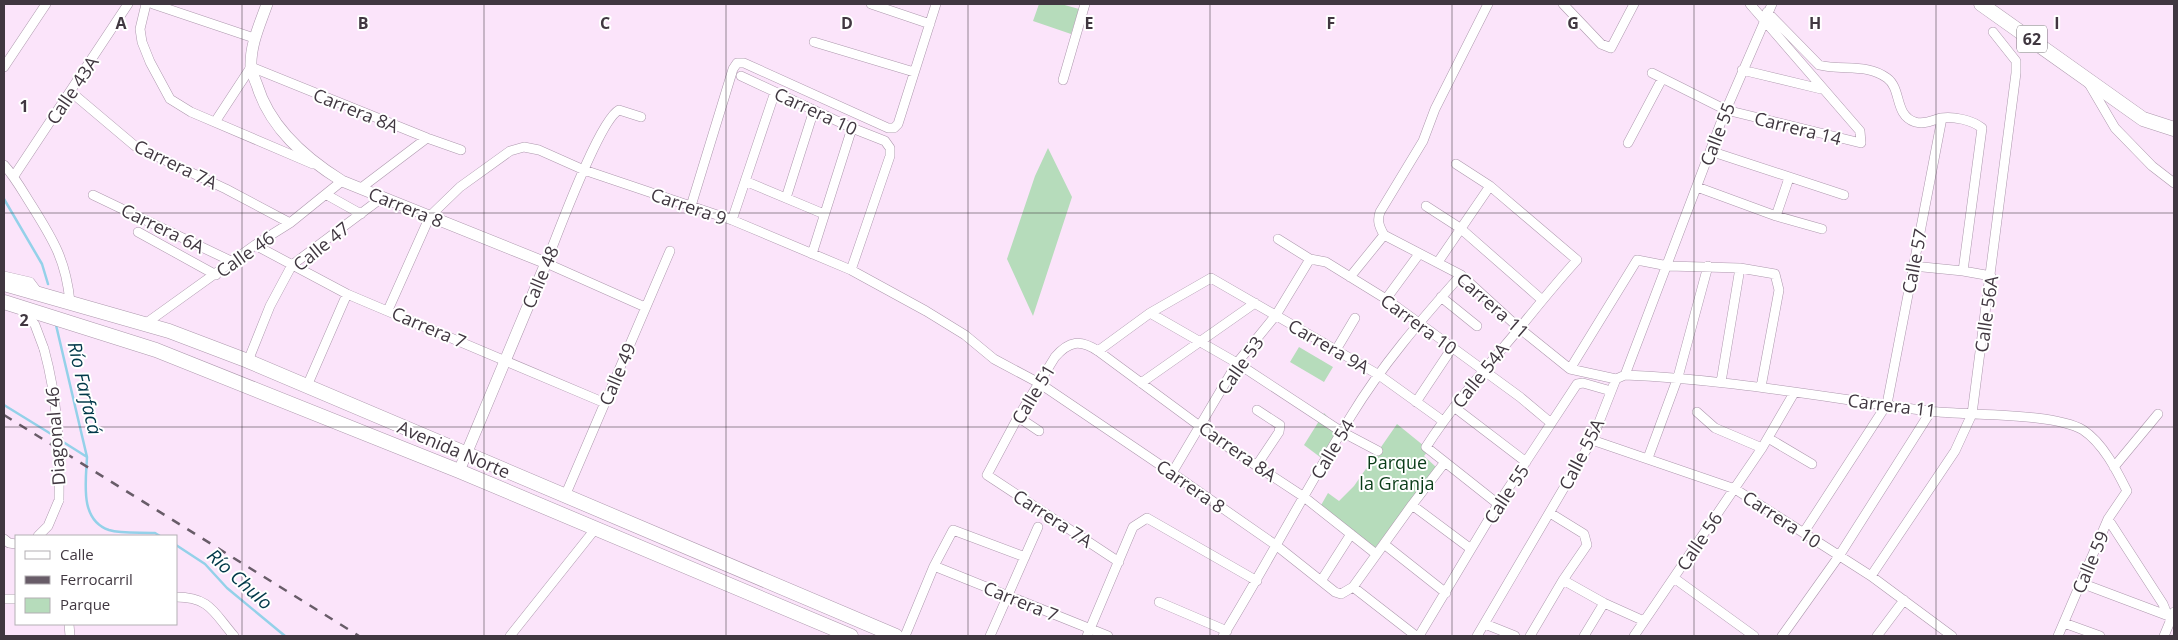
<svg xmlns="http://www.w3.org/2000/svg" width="2178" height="640" font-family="'Open Sans',sans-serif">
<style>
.green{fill:#b6dcbb}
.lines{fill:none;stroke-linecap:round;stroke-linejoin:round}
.stream{stroke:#94d1e9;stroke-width:2.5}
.minor-casing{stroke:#ad98ad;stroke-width:10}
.tertiary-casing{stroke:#ad98ad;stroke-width:12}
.primary-casing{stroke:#ad98ad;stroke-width:15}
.minor{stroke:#fff;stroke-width:9}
.tertiary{stroke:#fff;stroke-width:11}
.primary{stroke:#fff;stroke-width:14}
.rail{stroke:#685c68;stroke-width:2.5;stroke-dasharray:9 9;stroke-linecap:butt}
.minor-bridge-casing{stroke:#ad98ad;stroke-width:10;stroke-linecap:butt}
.minor-bridge{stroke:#fff;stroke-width:9}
.grid{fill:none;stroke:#403740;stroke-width:1;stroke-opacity:0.55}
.labels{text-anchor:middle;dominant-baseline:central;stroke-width:4;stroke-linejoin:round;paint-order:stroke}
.shield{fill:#fff;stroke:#797379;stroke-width:1}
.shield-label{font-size:16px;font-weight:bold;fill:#403740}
.street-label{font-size:18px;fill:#403740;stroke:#fff}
.park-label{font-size:18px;fill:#0a3c18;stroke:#fff}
.water-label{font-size:19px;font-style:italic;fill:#003849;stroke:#fff}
.grid-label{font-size:16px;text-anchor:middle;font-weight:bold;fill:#403740;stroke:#fff;stroke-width:4;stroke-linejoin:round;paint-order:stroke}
</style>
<rect width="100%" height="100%" fill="#fbe4fa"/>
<path class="green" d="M1039 4H1061L1079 9 1071 34 1033 21Z
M1048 148 1072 197 1033 316 1007 259 1035 176Z
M1299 347 1333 367 1324 382 1290 362Z
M1324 413 1342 432 1324 460 1304 445Z
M1397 424 1429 450 1424 456 1436 467 1375 548 1320 507 1328 493 1339 501 1354 486Z"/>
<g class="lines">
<path class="stream" d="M4 199 42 264 48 284
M56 325 87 457
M4 405 56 437
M60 440 87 457C86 481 79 520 109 530 122 534 141 532 155 533L160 536
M176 545 205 564 227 588 285 636"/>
<defs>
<path id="minor" d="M146 4 140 29 142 42 150 62 170 99 191 112 313 164
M153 4 254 38
M871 4 930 24
M1488 4 1435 109 1423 141 1380 212C1377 221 1379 226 1384 235L1461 275 1519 328 1570 369 1616 379
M1563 4 1601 44 1611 48 1634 4
M1767 12 1819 65C1842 71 1867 63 1887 78 1902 89 1894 115 1915 122 1925 125 1932 120 1941 118 1953 116 1972 120 1982 128L1963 271
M814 42 914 72
M4 67 46 4
M1742 70 1821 89
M1652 73 1726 110 1861 143 1860 131 1750 4
M741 76 852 128 885 141 890 148V156L851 270
M1063 80 1085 4
M2088 82 2115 128 2152 166 2174 183
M71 92 135 146 226 189 290 223
M641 117 619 110C599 120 557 236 546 263L645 307
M215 122 251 67 427 138 461 150
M1628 143 1662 79
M1710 151 1844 195
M1456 164 1490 186 1577 260C1556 283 1537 307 1518 330 1486 368 1453 405 1426 447L1498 504
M4 165C15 177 23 192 32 206 54 241 66 261 70 302
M14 176 128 4
M745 181 824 214
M1697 187 1776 216 1822 229
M361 188 427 138
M93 195 233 262
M327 195 361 214
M786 198 814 110
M691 206 733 69 737 63H744L888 128H894L898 124 936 4
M1426 206 1460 228 1541 299
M1776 216 1789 178
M732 220 775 92
M138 232 216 275
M1278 239 1310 259 1326 262 1386 299 1520 397 1551 423
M255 245 347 294 605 403
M812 254 852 128
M1438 262 1490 186
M1913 266 1963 271 1991 276
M4 276 30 282 39 294
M1350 277 1384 235
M1441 297 1477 326
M1386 299 1419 254
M22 308 35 325 44 349
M388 310 430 216 460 187 510 151 524 147 539 150 584 170 732 220 851 270 926 311 965 335 994 359 1039 383 1172 473 1277 546 1335 592 1341 594 1353 587 1412 505 1445 462
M1150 313 1237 363 1342 432 1378 451
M145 324 255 245 290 223 342 181
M1336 350 1355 318
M1098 351 1150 313 1211 278 1379 375 1443 421
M248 361 270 306 292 265 383 197
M1570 369 1637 260 1668 266 1740 268 1775 274 1779 290 1761 387
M1625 375C1727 379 1828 398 1929 411 1967 416 2053 412 2083 430 2103 443 2117 471 2127 491L2108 519 2058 636
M1721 382 1740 268
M1141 383 1255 303
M307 386 347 294
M1416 402 1452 348
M1454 407 1526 462
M1697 412 1715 428 1762 448
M1018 417 1039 431
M1768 438 1812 464
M1592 440 1735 489 1871 576 1952 636
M1648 458 1678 377 1708 266
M1257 465 1279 432 1280 425 1257 410
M2114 467 2158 414
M1172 473 1237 363 1276 315 1310 259
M565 496 670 251
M1412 505 1471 549
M2108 519 2163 604 2167 614
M1804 532 1887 404 1942 118
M38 536 48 526 59 500
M4 539 9 543 16 544
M1384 544 1446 593
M1119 562 987 475 1018 417 1055 357C1069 341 1080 339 1098 351L1228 447 1304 497 1376 554
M934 566 1108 636
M1871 576 1955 451 1972 414 2016 73V61L1993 32
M1674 578 1754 636
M1563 580 1604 603 1644 621
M1321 581 1351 534
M2081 583 2174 618
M1353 587 1416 636
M176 597C210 597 214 613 234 636
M4 599H16
M1159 602 1227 631
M2064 623 2100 636
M69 624 70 636
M1485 624 1515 636
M510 636 596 528
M905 636 934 566 953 530 1025 557
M990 636 1038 527
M1087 636 1133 527 1147 518 1257 581
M1223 636C1267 564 1307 488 1351 416 1382 365 1421 320 1461 275
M1419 636 1498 504 1577 384 1583 383 1611 391
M1477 636 1592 440 1616 379 1625 375 1723 117 1772 4
M1530 636 1563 580 1587 545 1584 534 1550 513
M1584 636 1604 603
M1634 636 1762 448 1794 393
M1782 636 1839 556 1931 411
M1877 636 1904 600
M2164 636 2174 612"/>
<path id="tertiary" d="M267 4C260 24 250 45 251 67 252 73 255 80 257 85 270 128 305 158 342 181L546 263 459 471"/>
<path id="primary" d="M1981 4 2143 119 2174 129
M4 284 169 331 248 361 896 636
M4 302 156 350 459 471 851 636"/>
</defs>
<use href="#minor" class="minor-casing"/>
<use href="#tertiary" class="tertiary-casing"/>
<use href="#primary" class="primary-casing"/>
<use href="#minor" class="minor"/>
<use href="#tertiary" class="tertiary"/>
<use href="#primary" class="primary"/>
<path class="rail" d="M4 415 359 636"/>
<defs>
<path id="minor-bridge" d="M44 349C58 400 60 449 59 500"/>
</defs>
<use href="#minor-bridge" class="minor-bridge-casing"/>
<use href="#minor-bridge" class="minor-bridge"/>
</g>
<path class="grid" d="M242 4V636M484 4V636M726 4V636M968 4V636M1210 4V636M1452 4V636M1694 4V636M1936 4V636M4 213H2174M4 427H2174"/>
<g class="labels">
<rect class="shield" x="2017" y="25.5" width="30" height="27" rx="4"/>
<g class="shield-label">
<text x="2032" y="39">62</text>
</g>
<g class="street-label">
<text transform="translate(72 90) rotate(-56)">Calle 43A</text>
<text transform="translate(356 110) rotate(22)">Carrera 8A</text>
<text transform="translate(816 111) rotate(25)">Carrera 10</text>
<text transform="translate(1798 128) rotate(14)">Carrera 14</text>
<text transform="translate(1717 134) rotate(-69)">Calle 55</text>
<text transform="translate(176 164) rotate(26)">Carrera 7A</text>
<text transform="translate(689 206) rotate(19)">Carrera 9</text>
<text transform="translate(406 207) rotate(22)">Carrera 8</text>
<text transform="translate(163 228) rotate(26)">Carrera 6A</text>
<text transform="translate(321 246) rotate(-39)">Calle 47</text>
<text transform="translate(245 254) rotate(-35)">Calle 46</text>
<text transform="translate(1914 261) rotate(-79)">Calle 57</text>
<text transform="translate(540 277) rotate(-67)">Calle 48</text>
<text transform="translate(1493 305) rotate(41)">Carrera 11</text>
<text transform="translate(1986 314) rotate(-82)">Calle 56A</text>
<text transform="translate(1419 324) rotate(36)">Carrera 10</text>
<text transform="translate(429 327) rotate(23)">Carrera 7</text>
<text transform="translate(1329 346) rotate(30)">Carrera 9A</text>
<text transform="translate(1240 365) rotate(-55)">Calle 53</text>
<text transform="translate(617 374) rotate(-67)">Calle 49</text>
<text transform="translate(1480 375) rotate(-51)">Calle 54A</text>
<text transform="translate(1033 394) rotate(-59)">Calle 51</text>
<text transform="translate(1892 405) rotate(7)">Carrera 11</text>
<text transform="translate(55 436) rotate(-94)">Diagonal 46</text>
<text transform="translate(454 449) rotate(23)">Avenida Norte</text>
<text transform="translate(1332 449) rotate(-59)">Calle 54</text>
<text transform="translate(1238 451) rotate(35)">Carrera 8A</text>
<text transform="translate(1581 454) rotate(-63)">Calle 55A</text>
<text transform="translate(1191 486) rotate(35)">Carrera 8</text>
<text transform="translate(1506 494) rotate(-57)">Calle 55</text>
<text transform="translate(1053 518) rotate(33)">Carrera 7A</text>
<text transform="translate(1782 519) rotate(33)">Carrera 10</text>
<text transform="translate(1699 541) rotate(-56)">Calle 56</text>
<text transform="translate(2090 562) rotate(-67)">Calle 59</text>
<text transform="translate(1021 601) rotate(22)">Carrera 7</text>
</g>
<g class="park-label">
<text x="1397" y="462">Parque<tspan x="1397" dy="21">la Granja</tspan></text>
</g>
<g class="water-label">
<text transform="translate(85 388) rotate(77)">Río Farfacá</text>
<text transform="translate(240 579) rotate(42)">Río Chulo</text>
</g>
</g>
<g class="grid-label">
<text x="121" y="29">A</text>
<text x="363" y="29">B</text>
<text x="605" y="29">C</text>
<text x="847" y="29">D</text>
<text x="1089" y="29">E</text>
<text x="1331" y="29">F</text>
<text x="1573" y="29">G</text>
<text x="1815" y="29">H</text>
<text x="2057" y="29">I</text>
<text x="24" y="112">1</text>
<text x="24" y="326">2</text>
</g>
<rect width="2178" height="640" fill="none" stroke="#403740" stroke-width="10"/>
<rect x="15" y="535" width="162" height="90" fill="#ffffff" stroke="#b3afb3"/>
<rect x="25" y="551" width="25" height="8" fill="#ffffff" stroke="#b3afb3"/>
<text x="60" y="560" font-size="15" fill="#403740">Calle</text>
<rect x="25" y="576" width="25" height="8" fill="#685c68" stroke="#b3afb3"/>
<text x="60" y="585" font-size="15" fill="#403740">Ferrocarril</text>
<rect x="25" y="598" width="25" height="15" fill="#b6dcbb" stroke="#b3afb3"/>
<text x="60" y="610" font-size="15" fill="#403740">Parque</text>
</svg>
